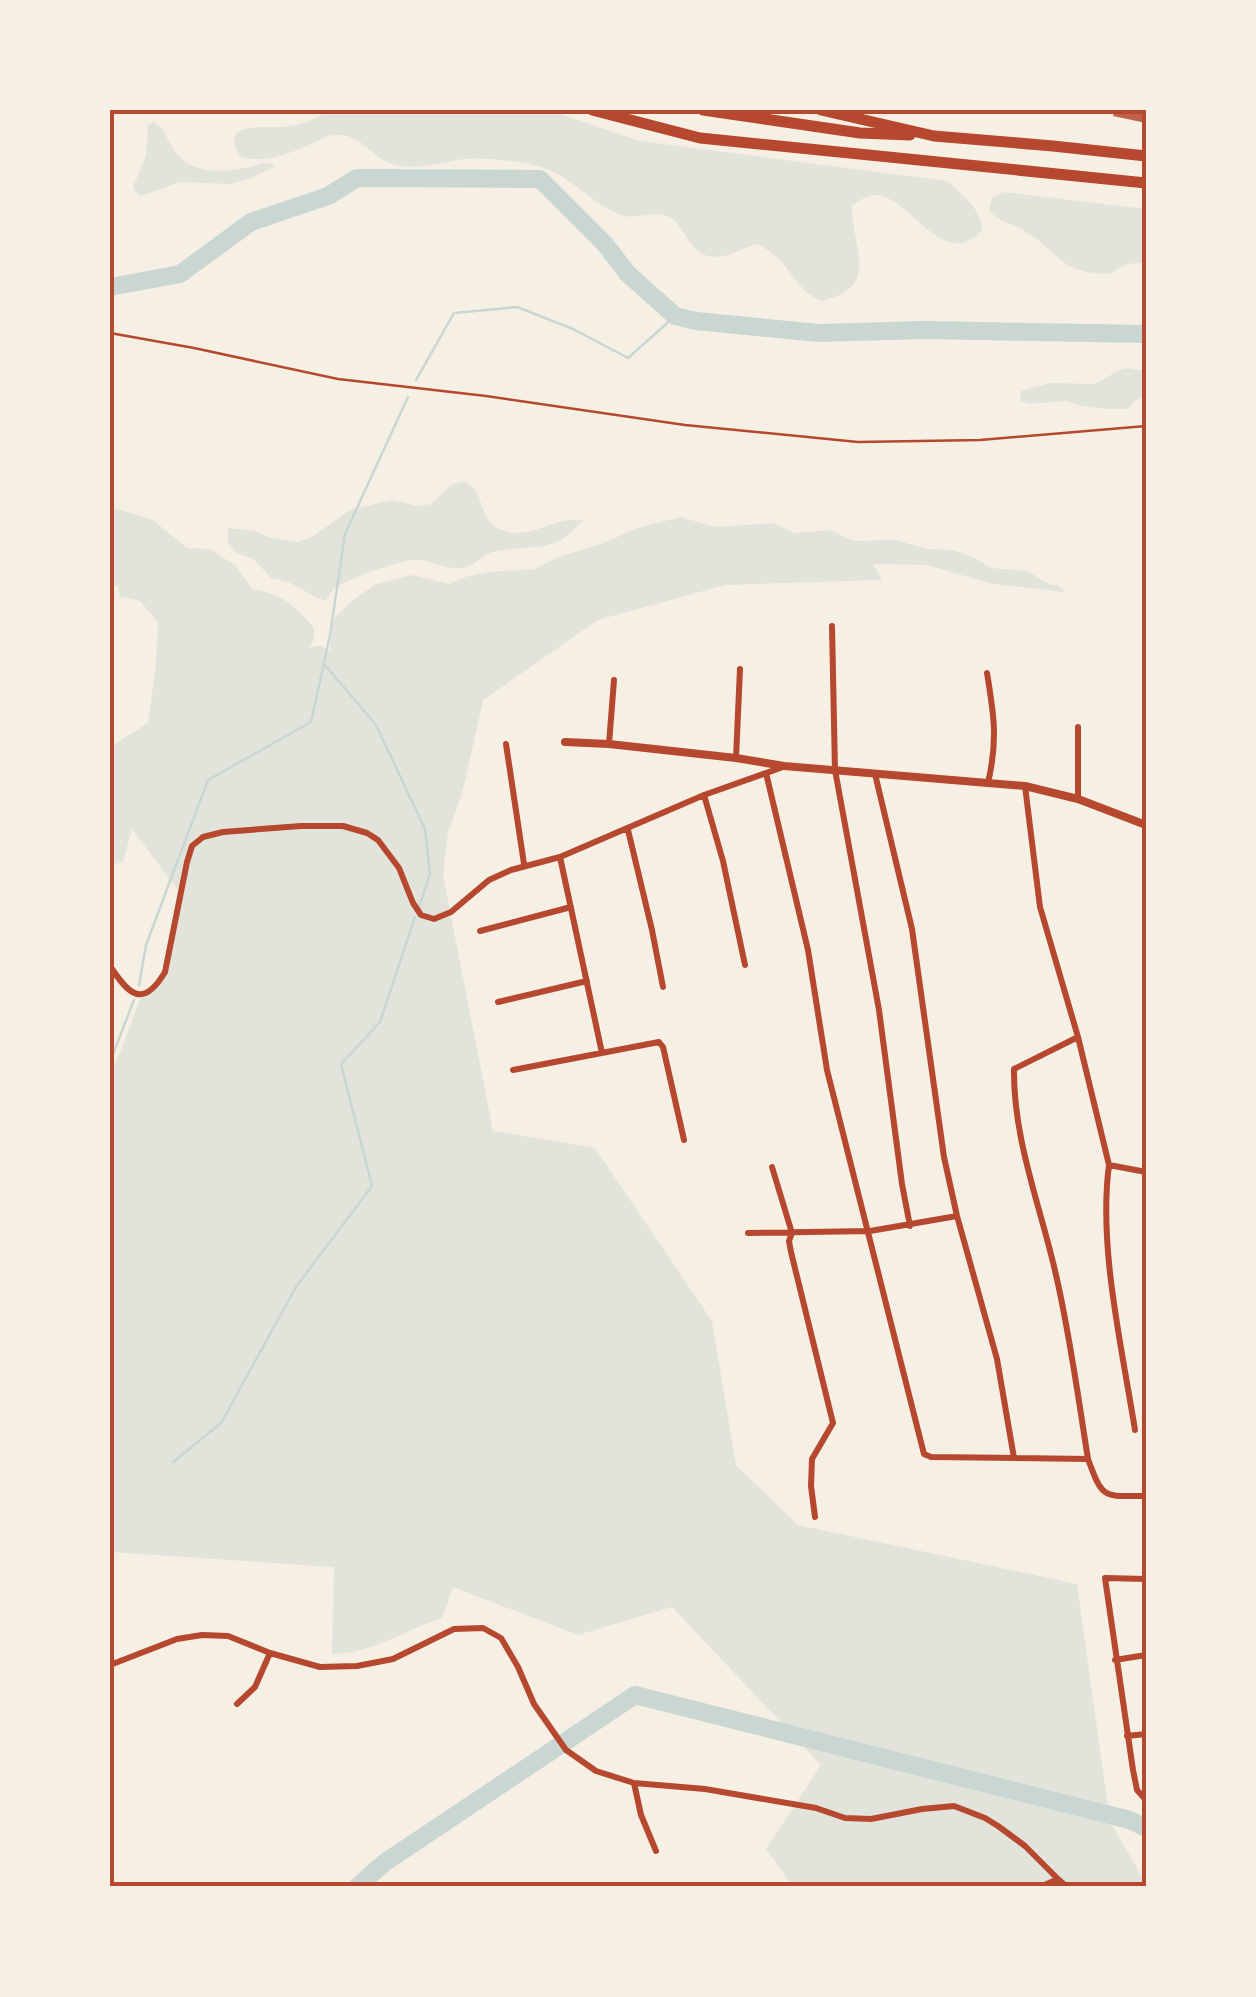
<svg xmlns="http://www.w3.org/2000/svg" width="1256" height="1997" font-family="'Libre Baskerville',serif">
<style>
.green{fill:#e2e4dc}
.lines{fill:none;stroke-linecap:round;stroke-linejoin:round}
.stream{stroke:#c9d6d2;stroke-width:2.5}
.river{stroke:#c9d6d2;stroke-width:18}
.building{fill:#bf614a}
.service{stroke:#b5482f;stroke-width:2.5}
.minor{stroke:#b5482f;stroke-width:6}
.tertiary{stroke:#b5482f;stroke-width:8}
.motorway{stroke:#b5482f;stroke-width:11}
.neatline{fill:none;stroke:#b5482f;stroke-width:4}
</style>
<rect width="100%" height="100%" fill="#f6efe4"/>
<path class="green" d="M329 110H549L640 141 947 181C963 195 979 207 983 229 944 276 909 193 874 195 866 196 859 201 852 205 852 250 882 287 821 301 803 293 797 281 785 266 778 257 768 250 759 244 746 246 735 254 723 256 686 263 688 221 664 215 649 211 634 221 618 214 590 202 571 176 541 167 521 161 484 157 464 159 442 162 419 170 396 165 373 160 362 133 336 135 328 135 322 139 315 142 292 153 266 164 241 157 215 117 274 130 291 126 306 124 316 118 329 110Z
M154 122C164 128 166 137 173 148 192 179 233 172 263 163H269L275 166 251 178 230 184 180 182 141 196 136 193 133 187 146 156 148 124Z
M1003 192 1146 209V263C1131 262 1121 265 1110 274 1056 273 1062 253 1023 230 1010 222 999 223 989 210L992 198Z
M1129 368 1146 371V395L1134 401 1128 409H1108L1077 405 1067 401 1029 404 1020 401 1021 391 1050 383 1092 384 1101 381 1119 370Z
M466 481C470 485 474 488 477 493 483 505 484 521 497 528 532 544 551 514 584 521 576 526 569 536 561 540 541 551 515 546 493 552 483 554 476 564 467 567 452 572 435 562 421 560 405 558 346 579 334 589 331 592 328 598 325 601 304 594 297 581 272 579L252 558 238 554 228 544V528L255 531 268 537 297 542 312 537 350 510 392 500 418 506 431 504 452 484Z
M110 509H118L153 520 187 548 210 549 236 566 253 590C281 592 297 608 314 628V640L309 647 321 646 330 651V635L335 617 353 600 376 584 412 575 449 584 465 577 488 572 535 569 558 557 601 544 640 527 681 517 715 527 774 523 794 533 831 530 853 541 895 540 927 549 953 550 975 558 991 568 1027 571 1049 584 1057 585 1065 592 993 584 926 565 873 564 882 580 725 585 598 620 483 700 462 794 448 832 443 875 493 1131 595 1148 712 1321 736 1465 798 1525 1077 1584 1110 1822 1146 1883V1887H793L766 1849 821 1765 672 1607 578 1635 453 1587 442 1618C404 1630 372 1654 332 1654L334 1567 110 1552V1065L116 1063 142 994 155 987 164 972 180 893 132 829 123 862 110 865V747L148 723 156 663 158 622 140 601 120 597 118 586 110 585Z"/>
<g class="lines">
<path class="stream" d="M416 380 454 313 517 307 573 329 628 358 675 316
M325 665 376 725 425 829 430 874 419 907
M139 985 146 945 208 780 311 722 330 635 345 534 408 397
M110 1062 134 1000
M173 1462 221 1423 296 1287 372 1186 341 1064 380 1022 415 917"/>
<path class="river" d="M110 287 180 274 251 222 328 196 357 178 540 179 605 244 627 273 675 316 696 321 819 333 924 330 1146 334
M357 1887 384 1863 635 1695 1130 1820 1146 1828"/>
</g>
<path class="building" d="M1115 110H1146V123L1113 116Z"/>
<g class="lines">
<path class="service" d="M110 333 194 348 338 379 486 396 685 425 858 442 980 440 1146 426"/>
<path class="minor" d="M832 626 835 770 879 1010 902 1184 910 1226
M987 673C994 715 998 740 988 783
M506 744 524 864
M609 744 614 680
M736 758 740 669
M766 773 808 950 827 1070 924 1454 931 1457 1088 1459C1103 1500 1103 1496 1146 1496
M875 774 912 929 944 1157 957 1216 997 1359 1014 1458
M1025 786 1040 907 1078 1037 1109 1165 1146 1172
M704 795 723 861 745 965
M1078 799V727
M628 830 652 930 663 987
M560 857 602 1053
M480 931 571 907
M110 966C129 995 143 1009 165 972L187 862 192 846 203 837 223 832 301 826H343L367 833 378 840 399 868 413 903 421 915 434 919 451 912 489 880 511 870 560 857 704 795 783 767
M498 1002 587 981
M1078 1037 1014 1069C1013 1139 1041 1208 1056 1275 1070 1335 1078 1397 1088 1459
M513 1070 659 1042 663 1047 684 1140
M1109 1165C1098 1246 1122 1348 1135 1430
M772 1167 792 1233 789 1241 791 1252 833 1423 812 1459 811 1486 815 1517
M748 1233 870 1231 957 1216
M1146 1579 1105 1578 1133 1770 1137 1790 1146 1800
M1115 1660 1146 1655
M110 1665 177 1639 202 1635 228 1636 270 1653 320 1667 357 1666 393 1659 454 1629 483 1628 501 1638 518 1667 534 1704 566 1750 596 1771 634 1783 705 1789 816 1808 845 1818 871 1819 922 1809 954 1806 985 1818 998 1826 1025 1846 1058 1879
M237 1704 255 1687 270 1653
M1127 1736 1146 1734
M634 1783 641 1815 656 1851
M1040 1887 1058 1879 1067 1887"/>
<path class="tertiary" d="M565 742 609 744 736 758 784 766 1025 786 1078 799 1146 825"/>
<path class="motorway" d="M592 110 700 138 1146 183
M703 110 860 133 910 135
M821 110 934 136 1053 146 1146 156"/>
</g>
<rect width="1256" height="1997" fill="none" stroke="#f6efe4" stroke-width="225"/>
<rect x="112" y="112" width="1032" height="1772" class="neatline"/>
</svg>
